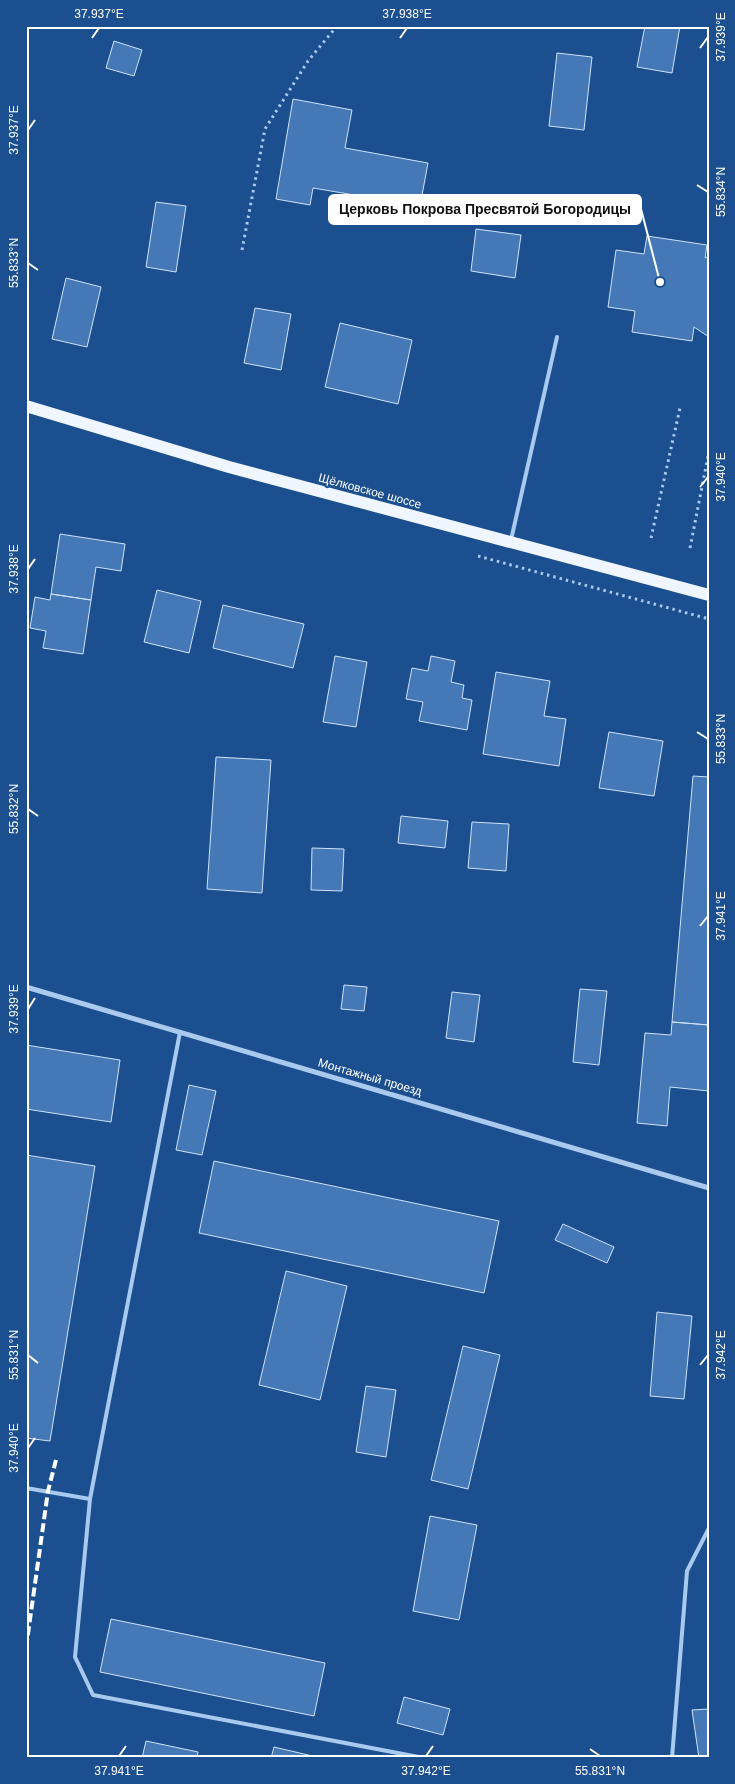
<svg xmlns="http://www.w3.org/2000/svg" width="735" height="1784" font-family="Helvetica,sans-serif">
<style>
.building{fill:#4478b7;stroke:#cfe3fa}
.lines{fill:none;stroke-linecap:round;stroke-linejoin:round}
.path{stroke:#a9c9ee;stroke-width:3;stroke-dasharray:2.5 4;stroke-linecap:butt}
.service{stroke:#a9c9ee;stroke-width:4}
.minor{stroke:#a9c9ee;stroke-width:5}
.primary{stroke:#f0f6ff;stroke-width:12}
.rail{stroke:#fff;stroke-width:4;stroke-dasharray:9 4;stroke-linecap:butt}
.ticks{fill:none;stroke:#fff;stroke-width:2}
.labels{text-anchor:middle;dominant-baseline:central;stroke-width:4;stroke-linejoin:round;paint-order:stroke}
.street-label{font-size:12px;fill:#fff;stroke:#1b4f8f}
.leader{fill:none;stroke:#fff;stroke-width:2}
.callout-dot{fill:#fff;stroke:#1b4f8f;stroke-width:2}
.callout{fill:#fff;stroke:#fff;stroke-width:2}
.callout-label{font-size:14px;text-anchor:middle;font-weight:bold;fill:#111}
.neatline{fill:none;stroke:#fff;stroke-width:2}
.ticks-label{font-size:12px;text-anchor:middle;fill:#fff}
</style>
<rect width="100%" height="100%" fill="#1b4f8f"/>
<path class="building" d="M645 26H680L672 73 637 67Z
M114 41 142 50 134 76 106 68Z
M557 53 592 57 584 130 549 126Z
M293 99 352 110 345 148 428 163 420 206 313 188 310 205 276 199Z
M156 202 186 206 176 272 146 267Z
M476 229 521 235 515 278 471 271Z
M647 236 707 245 705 258 709 256V337L694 327 692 341 632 332 635 311 608 307 616 250 644 254Z
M66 278 101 287 87 347 52 339Z
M255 308 291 314 281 370 244 363Z
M340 323 412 340 398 404 325 387Z
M60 534 125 544 121 571 96 567 91 600 51 594Z
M157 590 201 601 189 653 144 642Z
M51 594 91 600 83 654 43 648 46 631 30 628 35 597 50 600Z
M223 605 304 624 293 668 213 648Z
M335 656 367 662 356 727 323 722Z
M431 656 455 661 451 682 464 685 462 698 472 700 467 730 419 721 423 702 406 699 412 668 428 671Z
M496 672 550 681 544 716 566 719 559 766 483 754Z
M609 732 663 741 654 796 599 788Z
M216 757 271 760 262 893 207 889Z
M693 776 709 777V1025L672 1022Z
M401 816 448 821 445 848 398 843Z
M472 822 509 824 506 871 468 868Z
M312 848 344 849 342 891 311 890Z
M344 985 367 987 364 1011 341 1009Z
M580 989 607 991 599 1065 573 1062Z
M452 992 480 995 474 1042 446 1038Z
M672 1022 709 1025V1091L670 1087 667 1126 637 1123 645 1033 671 1035Z
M26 1045 120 1060 111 1122 26 1109Z
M189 1085 216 1091 202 1155 176 1150Z
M26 1155 95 1166 50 1441 26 1438Z
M214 1161 499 1221 484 1293 199 1233Z
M563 1224 614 1247 607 1263 555 1240Z
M286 1271 347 1286 320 1400 259 1385Z
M657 1312 692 1316 684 1399 650 1396Z
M463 1346 500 1355 468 1489 431 1480Z
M366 1386 396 1390 386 1457 356 1452Z
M430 1516 477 1525 459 1620 413 1611Z
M111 1619 325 1663 314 1716 100 1672Z
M404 1697 450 1709 443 1735 397 1723Z
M709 1709V1758H699L692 1710Z
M146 1741 198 1752 197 1758H142Z
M274 1747 321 1758H271Z"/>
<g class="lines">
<path class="path" d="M242 250 265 129 308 61 337 26
M651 538 680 408
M690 548 709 451
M478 556 709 619"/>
<path class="service" d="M511 540 557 337
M180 1032 90 1499 75 1657 93 1695 424 1758
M26 1488 90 1499
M672 1758 687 1571 709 1528"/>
<path class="minor" d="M26 987 709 1188"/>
<path class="primary" d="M26 406 229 467 709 595"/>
<path class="rail" d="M26 1648 48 1491 56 1460"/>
</g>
<path class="ticks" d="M92 38 99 28M400 38 407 28M700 48 708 37M28 130 35 120M697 185 708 192M28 263 38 270M700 487 708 477M28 569 35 559M697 732 708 739M28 809 38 816M700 926 708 916M28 1009 35 998M28 1355 38 1363M700 1365 708 1355M28 1448 35 1438M590 1749 600 1756M119 1756 126 1746M426 1756 433 1746"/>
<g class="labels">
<g class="street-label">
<text transform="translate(370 491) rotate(15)">Щёлковское шоссе</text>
<text transform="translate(370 1077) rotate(16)">Монтажный проезд</text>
</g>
</g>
<path class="leader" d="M660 282L641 209"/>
<circle class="callout-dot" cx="660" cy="282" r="5"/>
<rect class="callout" x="329" y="195" width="312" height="29" rx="5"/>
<g class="callout-label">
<text x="485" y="214">Церковь Покрова Пресвятой Богородицы</text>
</g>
<rect width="735" height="1784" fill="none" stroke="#1b4f8f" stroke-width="55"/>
<rect x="28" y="28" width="680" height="1728" class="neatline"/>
<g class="ticks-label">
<text x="99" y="18">37.937°E</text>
<text x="407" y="18">37.938°E</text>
<text transform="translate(721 37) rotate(-90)" y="4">37.939°E</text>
<text transform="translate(14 130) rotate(-90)" y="4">37.937°E</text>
<text transform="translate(721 192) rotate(-90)" y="4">55.834°N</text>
<text transform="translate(14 263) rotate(-90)" y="4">55.833°N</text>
<text transform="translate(721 477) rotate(-90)" y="4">37.940°E</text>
<text transform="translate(14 569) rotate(-90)" y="4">37.938°E</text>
<text transform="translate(721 739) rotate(-90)" y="4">55.833°N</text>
<text transform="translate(14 809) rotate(-90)" y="4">55.832°N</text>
<text transform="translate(721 916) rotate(-90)" y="4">37.941°E</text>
<text transform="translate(14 1009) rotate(-90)" y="4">37.939°E</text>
<text transform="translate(721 1355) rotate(-90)" y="4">37.942°E</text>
<text transform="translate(14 1355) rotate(-90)" y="4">55.831°N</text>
<text transform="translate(14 1448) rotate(-90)" y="4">37.940°E</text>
<text x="119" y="1775">37.941°E</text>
<text x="426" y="1775">37.942°E</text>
<text x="600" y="1775">55.831°N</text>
</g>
</svg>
